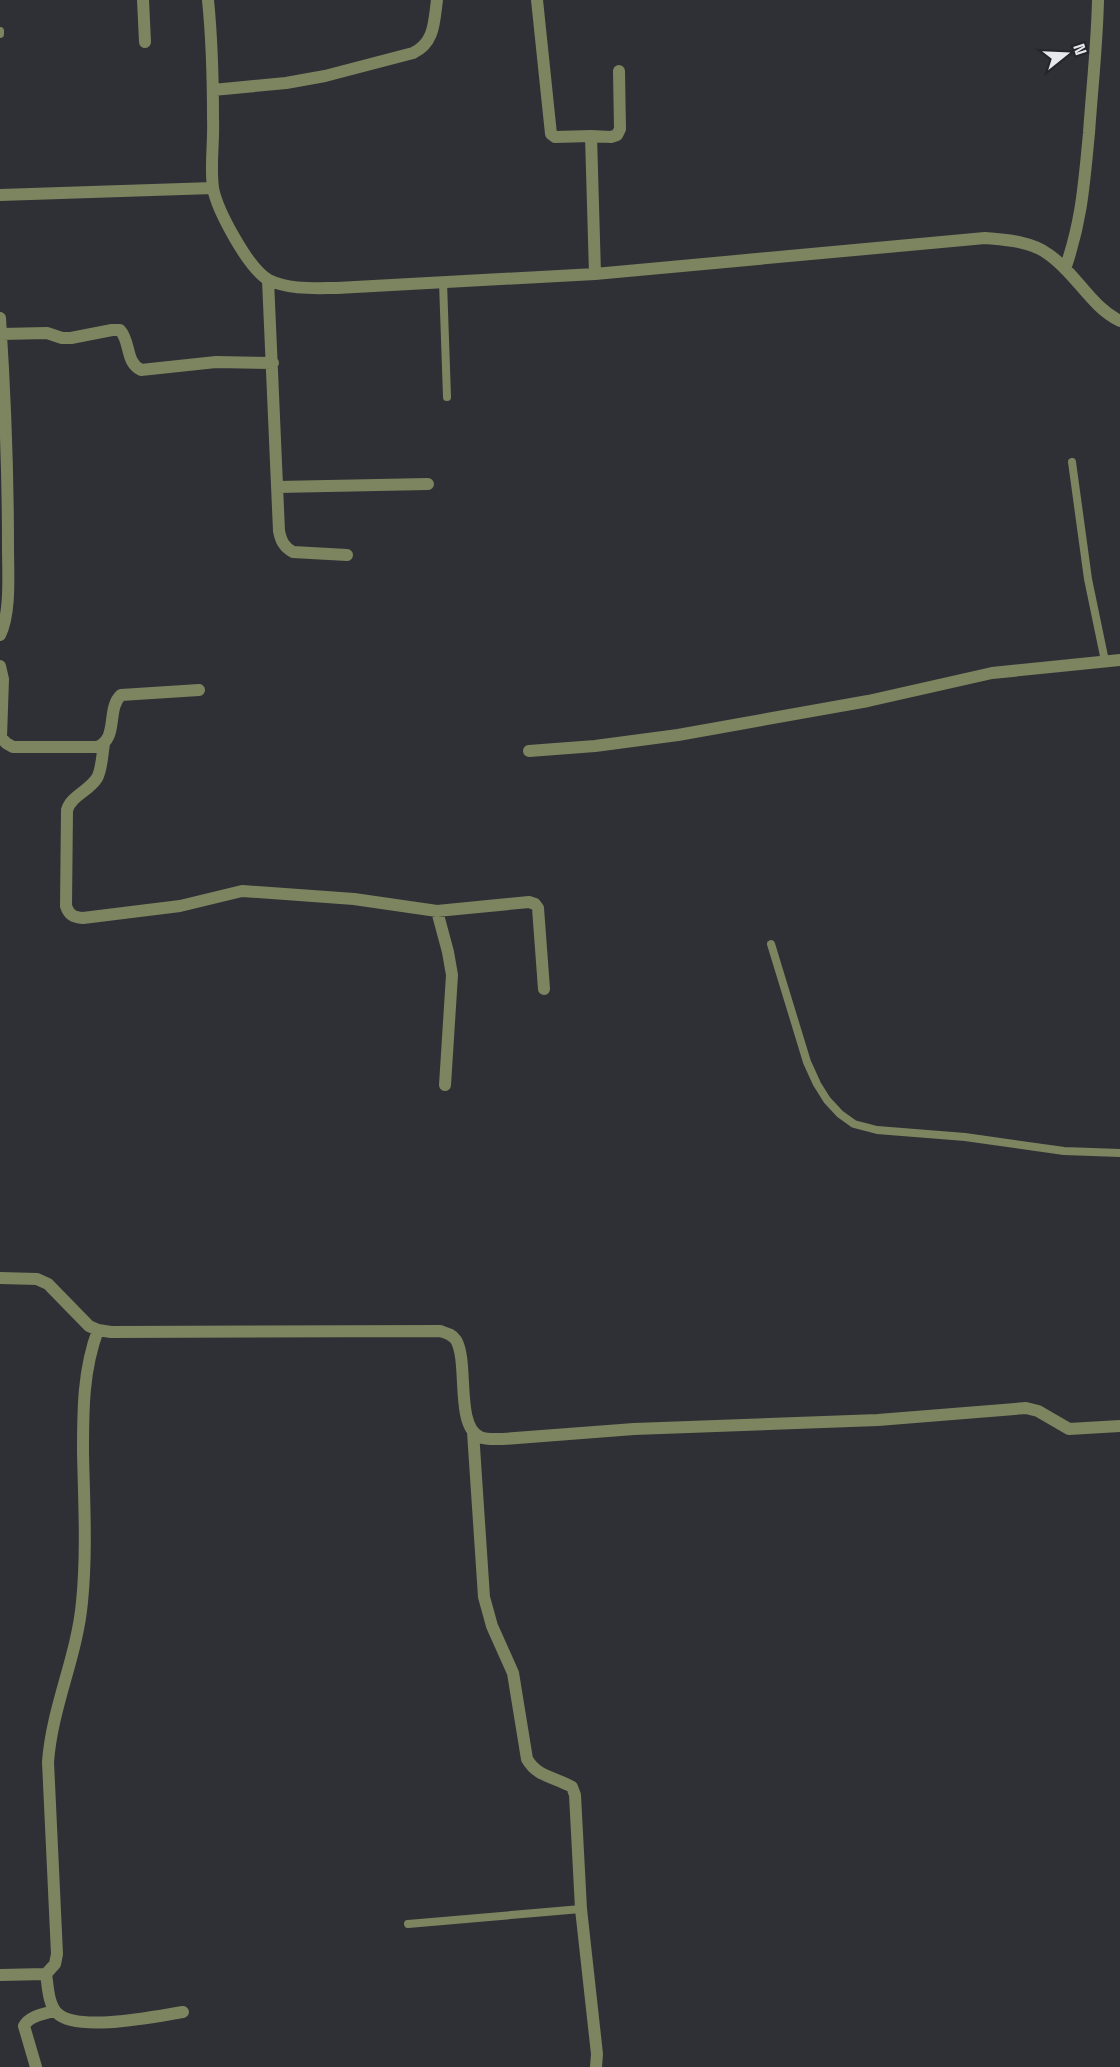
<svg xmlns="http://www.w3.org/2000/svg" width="1120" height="2067" font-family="'Space Grotesk',sans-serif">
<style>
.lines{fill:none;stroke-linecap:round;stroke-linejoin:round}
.lane{stroke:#7c855f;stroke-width:8}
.street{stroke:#7c855f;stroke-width:12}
</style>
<rect width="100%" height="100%" fill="#2e3036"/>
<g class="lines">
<path class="lane" d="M0 34V31
M443 282 447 397
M1072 462 1088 579 1105 661
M771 944 807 1062 817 1084 827 1100 840 1114 854 1124 877 1130 965 1137 1064 1151 1120 1153
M408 1924 581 1909"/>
<path class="street" d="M143 0 145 42
M208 0C212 40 213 79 213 119 214 142 210 165 213 188 217 210 249 270 269 280 289 290 315 288 337 288L595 274 985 238C1006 240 1031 241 1048 254 1076 273 1090 306 1120 321
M537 0 551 134 555 137 591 136 595 274
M213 90 286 83 325 76 413 53C435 43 434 21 437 0
M591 136 611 137 617 135 620 129 619 71
M0 195 213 188
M1065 269C1082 220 1084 184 1089 133 1092 89 1097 45 1098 0
M268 280 279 531C281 541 284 547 293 552L347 555
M0 318C5 395 8 472 8 548 8 573 11 613 0 635
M1 334 47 333 62 338H71L112 330H120C131 342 125 362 141 370L216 362 273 363
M277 487 428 484
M0 666 3 679 1 737 6 743 13 747H97C119 739 106 709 121 695L199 690
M104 744C102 755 102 769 97 778 89 791 71 796 67 810L66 906C69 915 73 917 83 918L180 906 242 891 354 899 437 911 529 902 535 904 538 908 544 989
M529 751 595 746 678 735 868 701 992 673 1120 660
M437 911 448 952 452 975 445 1085
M0 1278 37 1279 48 1284 89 1326 98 1330 111 1332 440 1331C446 1333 452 1334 456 1340 469 1362 455 1426 480 1437 487 1440 496 1439 503 1439L634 1429 878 1420 1026 1408 1038 1411 1069 1429 1120 1426
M473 1432 484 1597 492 1626 513 1673 527 1759C537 1777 555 1777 572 1787L575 1795 581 1909 597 2054 596 2067
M46 1974C48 1986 48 2004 57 2013 77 2033 157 2016 183 2012
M0 1975 46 1974 55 1964 57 1954 48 1762C52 1707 77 1657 82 1602 87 1552 84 1501 83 1452 83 1410 83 1370 98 1330
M36 2067 24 2026C29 2016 44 2014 54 2011"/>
</g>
<g transform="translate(1066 54) rotate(72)" stroke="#24262c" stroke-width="4.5" paint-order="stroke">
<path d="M0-4.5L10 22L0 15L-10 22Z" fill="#e7e8ec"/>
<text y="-9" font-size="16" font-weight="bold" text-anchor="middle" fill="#e7e8ec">N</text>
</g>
</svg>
